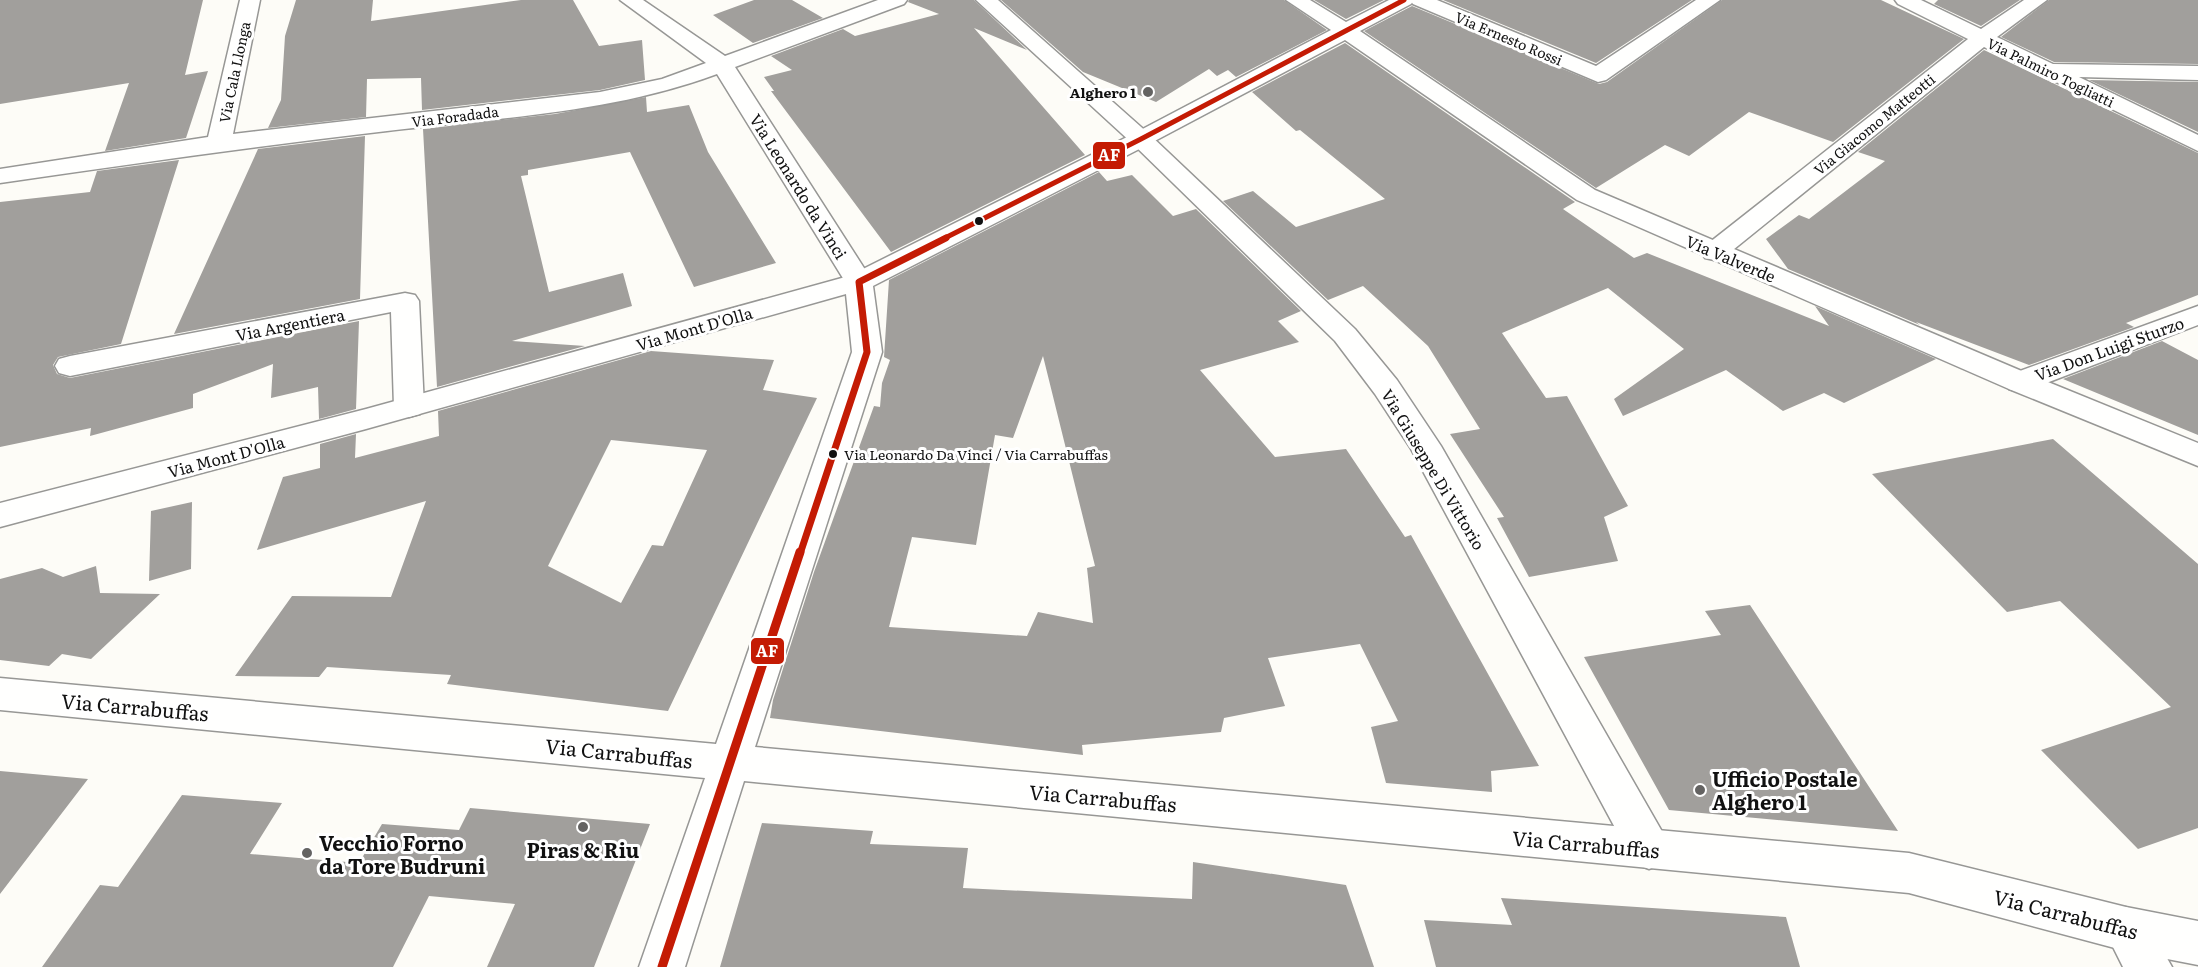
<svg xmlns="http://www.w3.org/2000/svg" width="2198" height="967" font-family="Literata,serif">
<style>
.building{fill:#a19f9c;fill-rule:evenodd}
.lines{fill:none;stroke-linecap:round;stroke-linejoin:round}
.minor-casing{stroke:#979795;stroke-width:3}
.tertiary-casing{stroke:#979795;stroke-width:3}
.minor{fill:#fffffe;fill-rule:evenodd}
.tertiary{fill:#fffffe;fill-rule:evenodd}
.bus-1-far2-casing{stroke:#fff;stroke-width:8}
.bus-1-far1-casing{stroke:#fff;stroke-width:11}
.bus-1-casing{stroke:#fff;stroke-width:14}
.bus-1-far2{stroke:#c41b04;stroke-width:5}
.bus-1-far1{stroke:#c41b04;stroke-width:7}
.bus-1{stroke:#c41b04;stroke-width:9}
.poi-dot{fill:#646362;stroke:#fff;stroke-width:2}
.bus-dot{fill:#111;stroke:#fff;stroke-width:2}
.labels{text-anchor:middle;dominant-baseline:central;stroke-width:6;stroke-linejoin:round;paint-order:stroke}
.far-street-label{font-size:14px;fill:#111;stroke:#fff}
.far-poi-label{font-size:14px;font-weight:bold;fill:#111;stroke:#fff;text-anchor:end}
.bus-label{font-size:14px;fill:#111;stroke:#fff;text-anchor:start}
.street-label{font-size:16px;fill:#111;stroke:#fff}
.near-street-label{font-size:20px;fill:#111;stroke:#fff}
.near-poi-label{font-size:20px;font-weight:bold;fill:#111;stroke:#fff;text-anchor:start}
.line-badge{stroke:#fff;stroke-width:2}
.badge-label{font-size:16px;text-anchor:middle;font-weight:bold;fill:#fff}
</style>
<rect width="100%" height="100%" fill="#fdfcf7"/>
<path class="building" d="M0 0H203L185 75 208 71 186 138 105 151 129 83 0 104Z
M296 0H373L371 21 521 0H573L599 46 642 40 645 80 600 90 422 110 421 78 367 79 366 117 268 128 281 100 285 36Z
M754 0H792L823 18 753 43 713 15Z
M909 0H974L1027 50 974 28 1085 155 891 252 771 91H774L764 77 792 70 771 56 843 29 855 36 939 14 908 2Z
M1001 0H1284L1327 30 1236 77 1228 70 1217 76 1209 69 1156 102 1083 72Z
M1314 0H1384L1346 19Z
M1443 0H1692L1596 63Z
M1722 0H1881L1964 39 1833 142 1749 112 1689 156 1665 145 1596 188 1364 31 1412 6 1599 84 1607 82Z
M1938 0H2020L1981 26 1934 4Z
M2049 0H2198V64L2054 62 2001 37Z
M1345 43 1575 202 1563 209 1634 258 1647 253 1829 326 1815 306 1936 359 1844 403 1824 393 1783 411 1726 370 1623 416 1614 399 1684 349 1608 288 1502 333 1546 398 1567 396 1628 506 1604 517 1618 561 1529 577 1497 518 1504 517 1450 434 1480 429 1428 346 1363 286 1328 300 1223 201 1253 191 1296 227 1385 199 1300 130 1296 131 1252 92Z
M1984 50 2198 153V295L2126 323 2134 327 2029 365 1916 322 1920 325 1788 269 1766 239 1799 215 1809 219 1885 161 1858 152Z
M2089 80 2198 82V132Z
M646 97 647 112 689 105 708 152 776 263 694 287 630 152 528 170V175L521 176 549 292 623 273 632 306 512 341 585 346 437 387 423 129 555 114Z
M365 136 360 299 174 334 258 149Z
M179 160 121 344 58 357 53 365 57 374 70 378 359 321 356 409 319 419 318 387 271 398 273 364 193 394V408L90 436 91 428 0 447V202L90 192 97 171Z
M1099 172 1107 181 1132 175 1173 216 1196 209 1301 311 1278 321 1299 342 1200 370 1275 457 1346 449 1405 537 1411 535 1539 766 1491 771 1492 792 1386 783 1371 727 1398 721 1360 644 1268 658 1285 706 1224 718 1221 732 1082 745 1083 755 770 718 773 700 814 572 874 406 880 407 882 383 890 360 884 357 889 280ZM1043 356 1095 566 1087 568 1093 623 1038 612 1027 636 889 627 912 537 976 545 995 435 1013 438Z
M2162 341 2198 360V435L2063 379Z
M651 351 774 360 763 390 817 398 668 711 447 684 451 675 327 667 319 677 235 676 292 596 391 597 426 501 257 550 283 477 320 468V444L356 434 355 458 439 436 438 411ZM611 440 707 450 663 546 652 545 621 603 548 566Z
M2053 439 2198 564V828L2138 849 2041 750 2171 707 2060 601 2007 612 1872 474Z
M192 502 191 569 149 581 151 511Z
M96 566 100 593 160 594 91 659 62 654 49 666 0 660V579L42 568 63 577Z
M1750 605 1898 831 1669 810 1584 657 1721 635 1705 611Z
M0 771 88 779 0 894Z
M182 795 282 803 250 854 359 863 382 824 459 830 470 808 650 824 594 967H487L515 904 429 896 393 967H42L100 885 118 887Z
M762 823 873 831 870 844 968 848 963 888 1192 899 1193 862 1346 885 1374 967H720Z
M1501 898 1786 917 1800 967H1436L1424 920 1512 925Z"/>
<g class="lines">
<defs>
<path id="minor" d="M240 0H260L233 134 600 92 662 79 706 63 620 0H643L725 56 878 0H907L904 4 735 67 873 282 869 288 859 290 849 288 717 74C612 113 498 118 387 131 257 146 129 164 0 183V169L208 137Z
M976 0H998L1149 134 1355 329 1397 380 1441 446 1664 835 1670 849 1664 863 1649 869 1634 863 1411 449 1375 394 1335 341 1133 144Z
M1410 0H1437L1596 66 1696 0H1720L1606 80 1598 82 1413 4Z
M1895 0H1921L1981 29 2024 0H2047L1997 37 2053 64 2198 66V80L2079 77 2198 135V151L1984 47 1723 258 1714 260 1705 258 1701 252 1705 246 1968 39 1898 4Z
M405 293 415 295 419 301 424 407 420 414 409 417 398 414 394 407 391 312 70 376 59 373 55 366 59 359 70 356Z
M2198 306V325L2031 389 2020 392 2009 389 2005 382 2009 375Z
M2126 907 2142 914 2172 967H2123L2104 929 2110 914Z"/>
<path id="tertiary" d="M1286 0H1310L1346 22 1389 0H1414L1411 4 1360 31 1595 190 2031 375 2198 443V466L2009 389 1577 200 1345 40 1149 144 873 286 882 352 755 747 1909 853 2126 907 2198 921V965L2126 951 1909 893 744 781 685 967H639L705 778 0 710V678L716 744 852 352 846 294 366 429 0 527V503L366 409 849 276 1133 134 1331 30Z"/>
</defs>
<use href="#minor" class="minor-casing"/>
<use href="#tertiary" class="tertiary-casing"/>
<use href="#minor" class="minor"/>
<use href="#tertiary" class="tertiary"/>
<defs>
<path id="bus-1-far2" d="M943 239 1141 139 1404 0"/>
<path id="bus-1-far1" d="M800 554 867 352 859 282 946 238"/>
<path id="bus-1" d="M662 967 800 552"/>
</defs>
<use href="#bus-1-far2" class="bus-1-far2-casing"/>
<use href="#bus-1-far1" class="bus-1-far1-casing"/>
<use href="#bus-1" class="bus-1-casing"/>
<use href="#bus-1-far2" class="bus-1-far2"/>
<use href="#bus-1-far1" class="bus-1-far1"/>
<use href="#bus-1" class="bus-1"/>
</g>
<g class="poi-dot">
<circle cx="1148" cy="92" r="6"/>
<circle cx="1700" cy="790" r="6"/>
<circle cx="583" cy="827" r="6"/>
<circle cx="307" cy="853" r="6"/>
</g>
<g class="bus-dot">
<circle cx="979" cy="221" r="5"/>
<circle cx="833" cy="454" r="5"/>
</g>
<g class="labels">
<g class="far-street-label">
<text transform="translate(1509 38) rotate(23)">Via Ernesto Rossi</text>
<text transform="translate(234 72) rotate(-78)">Via Cala Llonga</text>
<text transform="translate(2051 72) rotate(26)">Via Palmiro Togliatti</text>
<text transform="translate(455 116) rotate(-7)">Via Foradada</text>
<text transform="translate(1874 124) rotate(-39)">Via Giacomo Matteotti</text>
</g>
<g class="far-poi-label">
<text x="1136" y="92">Alghero 1</text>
</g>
<g class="bus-label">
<text x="844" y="454">Via Leonardo Da Vinci / Via Carrabuffas</text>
</g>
<g class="street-label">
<text transform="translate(799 186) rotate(58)">Via Leonardo da Vinci</text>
<text transform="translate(1731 258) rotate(23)">Via Valverde</text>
<text transform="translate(290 324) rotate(-11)">Via Argentiera</text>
<text transform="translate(694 328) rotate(-16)">Via Mont D'Olla</text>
<text transform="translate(2109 348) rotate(-20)">Via Don Luigi Sturzo</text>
<text transform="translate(226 456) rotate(-15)">Via Mont D'Olla</text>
<text transform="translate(1434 469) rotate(59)">Via Giuseppe Di Vittorio</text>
</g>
<g class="near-street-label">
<text transform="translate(135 706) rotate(5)">Via Carrabuffas</text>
<text transform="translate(619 752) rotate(6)">Via Carrabuffas</text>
<text transform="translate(1103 797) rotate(5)">Via Carrabuffas</text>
<text transform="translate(1586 843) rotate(5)">Via Carrabuffas</text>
<text transform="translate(2066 913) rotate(14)">Via Carrabuffas</text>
</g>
<g class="near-poi-label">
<text x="1712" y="778">Ufficio Postale<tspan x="1712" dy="23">Alghero 1</tspan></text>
<text x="319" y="842">Vecchio Forno<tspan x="319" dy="23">da Tore Budruni</tspan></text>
<text x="583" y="849" text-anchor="middle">Piras &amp; Riu</text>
</g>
</g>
<g class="line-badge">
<rect x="1092" y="141" width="34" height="29" rx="6" fill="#c41b04"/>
<rect x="750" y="637" width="35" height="28" rx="6" fill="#c41b04"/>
</g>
<g class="badge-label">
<text x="1109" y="161">AF</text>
<text x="767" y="657">AF</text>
</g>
</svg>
